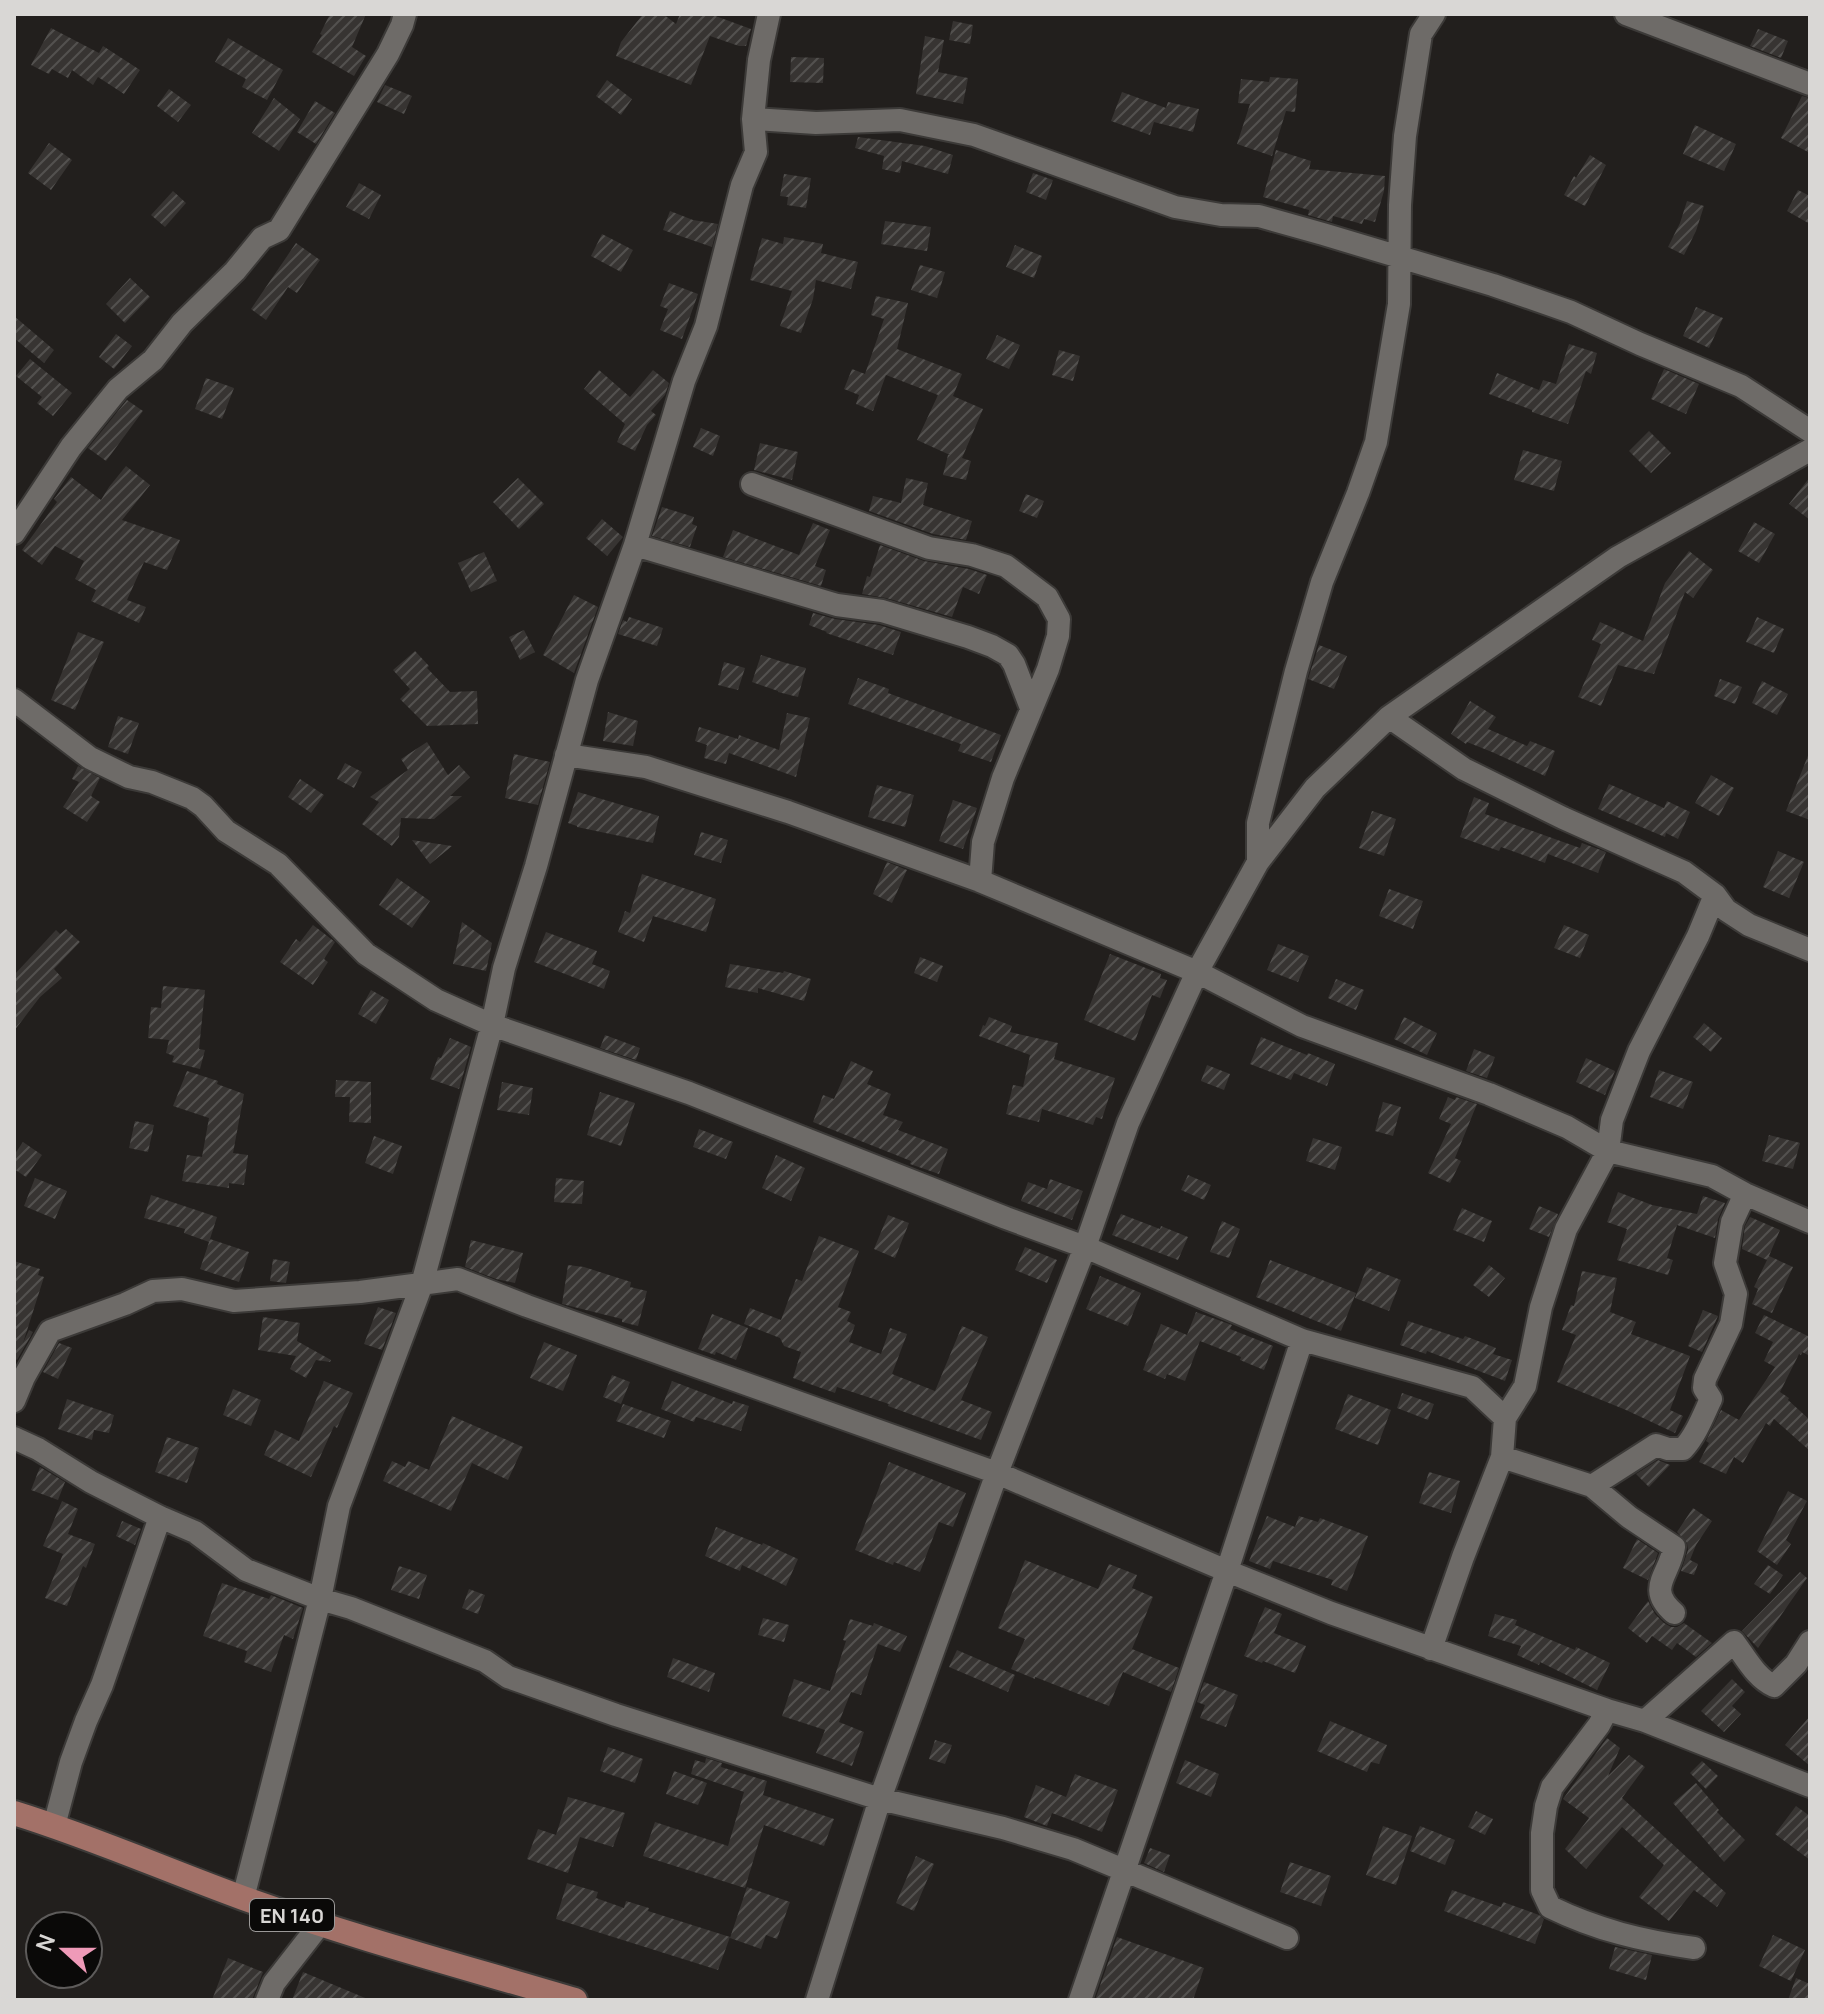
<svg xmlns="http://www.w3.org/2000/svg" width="1824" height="2014" font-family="Manrope,sans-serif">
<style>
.building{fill:url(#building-hatch)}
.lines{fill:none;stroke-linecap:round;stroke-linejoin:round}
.minor-casing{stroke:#3c3a38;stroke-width:26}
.major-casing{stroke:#3c3a38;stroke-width:28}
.minor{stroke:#6e6b68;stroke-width:22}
.major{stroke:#a37168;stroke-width:24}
.labels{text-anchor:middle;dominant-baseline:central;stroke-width:7;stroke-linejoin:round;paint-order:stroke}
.shield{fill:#0a0908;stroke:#9b9998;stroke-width:2}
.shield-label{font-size:20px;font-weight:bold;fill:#d9d7d5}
</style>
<defs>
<pattern id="building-hatch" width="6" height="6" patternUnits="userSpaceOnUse" patternTransform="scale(2)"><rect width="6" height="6" fill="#373432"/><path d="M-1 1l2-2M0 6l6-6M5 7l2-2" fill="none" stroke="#53514f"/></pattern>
</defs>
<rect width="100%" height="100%" fill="#221f1d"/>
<path class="building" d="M330 14H366L352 47 366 56 354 76 312 52 322 35 320 34Z
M643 14H663L676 24 680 14H710L751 29 746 46H739L710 36 691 85 616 56 621 42Z
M953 21 973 25 970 44 949 40Z
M51 28 99 53 103 46 140 70 124 94 98 77 93 85 72 70 68 78 52 69 49 74 31 65Z
M1758 29 1788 41 1781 58 1750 46Z
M925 36 944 40 938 72 968 78 963 104 916 94Z
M228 38 283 70 267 100 242 87 246 79 215 62Z
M791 57 824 58 823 83 790 82Z
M1270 77 1298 79 1295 112 1286 111 1272 156 1237 144 1250 104 1238 103 1241 79 1269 82Z
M607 80 632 99 621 115 596 96Z
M385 85 412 96 404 114 377 102Z
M169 89 191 105 178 122 157 106Z
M1122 92 1166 108 1168 102 1199 109 1193 132 1154 122 1150 135 1111 121Z
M1802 96 1810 98V153L1781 138Z
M274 98 300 119 279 151 252 133Z
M315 101 335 113 316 144 297 132Z
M1695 125 1736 144 1724 171 1683 154Z
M858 137 925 146 953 155 948 174 902 161 900 173 882 169 884 156 855 148Z
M49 143 72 160 51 190 28 173Z
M1276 150 1311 161 1309 169 1385 176 1384 191 1375 222 1364 219 1362 224 1333 216 1332 222 1308 215 1309 210 1263 197Z
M1590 155 1606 165 1585 206 1564 195 1574 176 1576 178Z
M1033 173 1053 180 1046 200 1026 192Z
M784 174 811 178 806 208 787 205 788 197 780 196Z
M359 183 381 195 369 219 346 207Z
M1798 190 1810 196V224L1787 211Z
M173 191 186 203 165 227 151 215Z
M1687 201 1704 206 1696 231 1684 255 1668 247 1680 223Z
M670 211 693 220 718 224 712 247 663 230Z
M885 221 931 227 927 251 881 244Z
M602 234 633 250 621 272 591 256Z
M784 237 823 244 821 253 858 262 851 289 816 280 813 299 801 333 780 326 792 291 750 280 762 238 783 244Z
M296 243 320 260 297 293 288 287 266 320 251 309Z
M1015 245 1042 256 1034 278 1006 267Z
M920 265 945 272 937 298 911 290Z
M130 278 150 297 125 323 106 304Z
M669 283 698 294 682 339 660 330 668 309 660 306Z
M876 296 908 303 897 349 962 374 953 396 983 409 962 458 971 461 966 480 943 475 948 455H950L917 440 938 395 886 375 873 411 856 404 859 395 844 389 852 369 865 374 884 319 871 315Z
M1696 307 1723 318 1709 348 1683 336Z
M14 316 54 350 44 363 14 338Z
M116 334 132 346 114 369 99 357Z
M997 335 1020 345 1009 369 986 359Z
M1569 344 1597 353 1591 374 1586 371 1568 424 1532 412V410L1489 394 1497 373 1539 390 1543 380 1556 384Z
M1059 350 1080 356 1073 381 1052 375Z
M30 359 72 393 53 416 37 403 42 397 16 376Z
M1664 369 1699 384 1686 414 1651 399Z
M599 370 630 397 653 370 669 383 665 395 651 411 656 415 647 425 635 451 617 442 625 424 584 389Z
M206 378 234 388 222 419 195 409Z
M127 400 143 411 106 461 88 448Z
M701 428 720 436 713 456 693 447Z
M1649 431 1671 453 1651 473 1629 451Z
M760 443 798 452 792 480 754 470Z
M1523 450 1562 461 1554 491 1514 480Z
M126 466 150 485 122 520 180 540 167 570 144 562 127 600 146 607 139 623 91 601 96 590 75 579 84 561 55 546 42 565 22 550 57 502 54 499 71 477 101 500 109 487Z
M1810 477V520L1789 504Z
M518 478 544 504 519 529 493 502Z
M906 478 928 483 923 505 972 521 966 540 933 534 869 511 873 496 901 503Z
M1026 494 1044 501 1037 518 1019 511Z
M662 507 694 517 692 524 697 526 690 547 652 536Z
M602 519 623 537 607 556 586 538Z
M1754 522 1775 534 1759 563 1738 551Z
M813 523 830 530 815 566 826 570 821 586 723 557 733 530 799 555Z
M880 545 924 561 969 569 987 575 979 594 963 587 952 617 886 598 862 594 867 576 870 577Z
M1689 551 1713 570 1693 598 1685 592 1654 674 1618 665 1601 706 1578 697 1601 644 1592 640 1600 622 1643 641 1665 583Z
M484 552 497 581 471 592 458 563Z
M574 595 598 607 574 673 543 655Z
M813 613 835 619 879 625 901 632 893 655 826 633 827 632 809 625Z
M629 617 663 628 657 646 618 634 623 620 627 622Z
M1757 617 1784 629 1774 653 1746 642Z
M524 630 535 652 520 660 509 637Z
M78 632 104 642 75 710 51 700Z
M1319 645 1347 656 1334 689 1308 679Z
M415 651 429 666 427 668 450 692 477 691 478 724 427 726 400 699 410 689 393 670Z
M761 655 786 663 806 668 798 697 778 692V691L752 682Z
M724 662 745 668 738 690 718 685Z
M858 678 889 689 888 693 1001 735 991 762 958 751 961 744 848 704Z
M1720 679 1742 687 1735 704 1714 696Z
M1762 681 1788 694 1777 715 1752 703Z
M1470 701 1496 717 1488 729 1527 746 1530 741 1555 751 1545 776 1492 752 1467 742 1466 744 1451 734Z
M608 712 638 721 633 746 603 741Z
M787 713 810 718 796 777 729 753 726 764 704 758 707 745 695 741 699 727 738 739 739 735 779 750Z
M118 716 139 723 128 754 108 747Z
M427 742 448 775 459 765 470 777 450 796H462L434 819 401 818 399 837 392 846 362 824 379 802 370 797 408 770 401 759Z
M1809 753H1810V820L1786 811Z
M514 754 550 762 538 805 505 798Z
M345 763 362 772 354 788 337 779Z
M78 766 100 778 91 796 100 802 87 822 63 807 79 782 72 779Z
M1711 775 1734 788 1719 816 1695 803Z
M300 779 324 795 311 813 288 797Z
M1609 784 1664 808 1667 801 1690 812 1678 839 1666 833 1665 837 1598 809Z
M877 785 914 795 905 827 868 817Z
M578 792 659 816 653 843 577 827V826L568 823Z
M1474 797 1489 803 1485 814 1580 848 1582 843 1606 852 1598 873 1548 854 1545 863 1501 847 1499 851 1460 837Z
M953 800 977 808 963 849 939 841Z
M1372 811 1396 819 1384 856 1359 848Z
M701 832 728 840 721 863 694 855Z
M412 840 452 846 430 864Z
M1778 851 1804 862 1789 898 1763 887Z
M887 862 907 870 892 903 873 894Z
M642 874 716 899 706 932 653 916 644 942 618 932 625 911 630 913Z
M397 878 430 901 412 928 379 905Z
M1389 889 1423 901 1413 929 1379 916Z
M462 922 492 943 486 971 453 964Z
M313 925 335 942 324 959 328 962 313 985 280 962 296 939 300 942Z
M1564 925 1589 935 1580 958 1554 948Z
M66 929 80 942 54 969 62 978 40 997 14 1031V975L56 930 60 934Z
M546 932 597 951 592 964 610 971 604 989 534 962Z
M1278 944 1309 956 1298 982 1267 970Z
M1110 954 1161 974 1160 978 1167 980 1160 998 1152 995 1135 1041 1084 1020Z
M920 957 943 966 937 982 914 973Z
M730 964 783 973 784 971 811 979 804 1001 758 988V993L725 987Z
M1336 979 1364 990 1356 1010 1328 998Z
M163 986 205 990 199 1049 205 1050 200 1069 172 1062 174 1056 166 1053 169 1040 148 1038 151 1007 161 1008Z
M371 990 389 1000 376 1024 358 1014Z
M989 1017 1012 1026 1010 1032 1058 1043 1054 1059 1115 1078 1102 1119 1096 1117 1093 1125 1042 1109 1039 1122 1006 1114 1013 1085 1023 1087 1030 1055 979 1036 983 1025 985 1026Z
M1404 1017 1437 1033 1427 1055 1394 1039Z
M1704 1023 1722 1038 1711 1052 1693 1037Z
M605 1035 640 1048 636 1060 600 1048Z
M1261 1037 1307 1055 1308 1053 1335 1064 1327 1086 1294 1073 1291 1080 1250 1064Z
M450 1038 471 1047 459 1089 430 1079 438 1057 441 1058Z
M1474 1049 1495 1057 1487 1078 1466 1071Z
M1586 1058 1615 1071 1605 1095 1576 1082Z
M851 1061 873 1071 867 1084 891 1094 883 1115 903 1122 898 1130 948 1149 939 1174 910 1164 911 1161 813 1122 823 1095 834 1099Z
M1207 1065 1230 1074 1224 1090 1201 1081Z
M1659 1070 1693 1082 1683 1109 1650 1097Z
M187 1071 218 1081 217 1084 244 1094 233 1153 248 1155 244 1185 229 1183V1188L182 1181 187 1155 202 1157 209 1118 173 1106Z
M336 1080 371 1082V1123L349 1122 350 1097H335Z
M502 1082 533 1088 529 1115 497 1110Z
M600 1092 635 1103 621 1146 587 1135Z
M1448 1097 1455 1100 1456 1097 1477 1104 1455 1158 1461 1161 1450 1183 1428 1173 1451 1124 1439 1119Z
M1383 1102 1401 1107 1393 1136 1375 1131Z
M135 1121 154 1125 148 1152 129 1148Z
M699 1129 733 1142 726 1159 693 1147Z
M1769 1135 1800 1143 1793 1169 1762 1161Z
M374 1136 402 1146 393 1174 365 1163Z
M1313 1138 1342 1147 1335 1170 1306 1161Z
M23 1142 42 1155 26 1177 14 1169V1155Z
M776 1155 805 1168 791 1201 762 1188Z
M1188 1175 1211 1185 1204 1200 1181 1190Z
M35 1178 67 1191 55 1219 24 1206Z
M556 1178 584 1181 582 1204 554 1202Z
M1050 1179 1083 1191 1072 1220 1021 1201 1028 1182 1047 1189Z
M1618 1192 1652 1205 1697 1214 1703 1196 1725 1203 1718 1219 1715 1238 1677 1225 1667 1258 1673 1260 1668 1275 1617 1260 1627 1229 1607 1222Z
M151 1195 217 1217 209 1242 184 1233 185 1229 144 1218Z
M1539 1206 1558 1214 1549 1237 1529 1229Z
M1462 1208 1492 1221 1484 1242 1453 1230Z
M1121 1214 1160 1229 1161 1226 1188 1237 1178 1260 1112 1235Z
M888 1215 909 1223 895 1258 874 1249Z
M1750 1217 1780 1230 1769 1256 1793 1267 1772 1313 1752 1304 1758 1289 1754 1287 1767 1260 1742 1249 1745 1226Z
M1222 1221 1240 1229 1229 1258 1210 1252Z
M819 1236 859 1251 838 1307 851 1312 847 1321 855 1325 849 1342 881 1354 890 1328 907 1334 892 1374 935 1391 962 1326 988 1337 961 1400 992 1412 981 1440 888 1406 889 1404 837 1387 835 1393 793 1378 801 1352 784 1346 780 1338 744 1324 750 1308 781 1320 796 1279 802 1281Z
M210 1239 249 1252 239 1282 200 1269Z
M471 1240 523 1253 515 1283 496 1279 465 1267Z
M1025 1247 1057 1260 1047 1283 1015 1270Z
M273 1259 290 1262 286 1283 270 1281Z
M1270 1260 1356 1293 1341 1331 1256 1297Z
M14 1261 40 1269 38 1275 44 1277 23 1343 29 1330 33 1332 17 1360 14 1358Z
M568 1265 584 1267 631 1282 630 1287 647 1291 638 1326 622 1322V1319L562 1304Z
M1489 1265 1505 1278 1489 1297 1473 1285Z
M1367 1267 1401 1280 1389 1311 1355 1298Z
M1582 1271 1617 1278 1610 1312 1636 1322 1631 1334 1690 1356 1670 1410 1683 1416 1675 1433 1626 1410 1557 1382 1576 1335 1562 1330 1571 1305 1574 1306Z
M1100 1276 1141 1293 1128 1326 1086 1309Z
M378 1307 396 1313 382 1350 364 1344Z
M1703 1310 1718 1316 1702 1352 1688 1346Z
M1196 1312 1232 1325 1230 1329 1273 1346 1264 1370 1240 1360 1241 1357 1200 1341 1185 1381 1167 1374 1165 1379 1143 1370 1161 1324 1187 1335Z
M712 1314 748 1328 736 1360 716 1352 715 1355 698 1349Z
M1764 1315 1810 1337V1356L1802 1352 1801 1355 1799 1354 1780 1392 1789 1398 1788 1400 1810 1420V1451L1774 1419 1770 1426 1766 1423 1743 1463 1734 1457 1726 1474 1699 1462 1709 1443 1706 1441 1721 1410 1739 1420 1775 1367 1764 1361 1773 1342 1755 1333Z
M263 1317 300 1323 297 1341 331 1360 330 1362 316 1360 306 1378 290 1369 296 1356 258 1350Z
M1408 1321 1463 1339 1465 1336 1496 1348 1493 1354 1512 1360 1505 1381 1427 1351 1426 1354 1400 1345Z
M544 1342 577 1355 563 1391 530 1378Z
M59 1343 72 1348 58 1379 43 1372Z
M612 1375 630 1382 621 1404 603 1397Z
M324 1381 353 1393 337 1428 334 1426 311 1477 264 1455 275 1430 299 1441Z
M672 1381 732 1404 733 1401 749 1406 741 1431 696 1417 694 1422 661 1409Z
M233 1389 261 1400 251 1426 223 1415Z
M1402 1393 1434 1404 1428 1420 1397 1408Z
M1348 1394 1391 1410 1378 1445 1335 1429Z
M67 1399 114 1415 109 1433 94 1430 92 1440 58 1429Z
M623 1404 671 1421 664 1438 616 1421Z
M452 1416 523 1447 508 1480 472 1463 451 1511 383 1481 392 1461 405 1467 408 1461 429 1470Z
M167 1437 199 1448 187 1483 155 1472Z
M1658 1460 1670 1465 1649 1487 1636 1474Z
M889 1462 966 1493 953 1527 939 1522 920 1572 894 1562 893 1565 855 1550Z
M40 1467 65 1482 58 1500 31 1490Z
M1429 1472 1460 1481 1451 1513 1419 1503Z
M1788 1491 1807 1501 1786 1540 1791 1544 1777 1565 1757 1551Z
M62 1501 78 1509 68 1534 95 1544 86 1568 83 1566 67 1606 45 1598 63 1554 43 1546Z
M1693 1508 1712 1521 1696 1545 1690 1560 1698 1564 1694 1575 1681 1571 1688 1550 1687 1543 1677 1532Z
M1267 1516 1295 1527 1299 1516 1318 1522 1320 1518 1368 1536 1347 1591 1331 1585 1333 1580 1273 1561 1270 1569 1249 1561Z
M122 1521 141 1529 135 1545 116 1536Z
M716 1527 762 1545 763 1543 798 1559 786 1586 742 1565 740 1571 705 1556Z
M1637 1539 1658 1553 1648 1580 1623 1568Z
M1025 1560 1098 1589 1109 1564 1137 1575 1132 1588 1153 1597 1132 1649 1179 1668 1171 1692 1123 1672 1109 1706 1035 1677V1679L1011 1669 1025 1639 998 1628Z
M1768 1565 1783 1575 1770 1594 1754 1584Z
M399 1566 427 1575 419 1599 391 1590Z
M1800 1572 1807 1578 1758 1648 1742 1631Z
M222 1583 269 1599 271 1595 303 1608 293 1639 284 1635 271 1672 244 1662 247 1651 203 1636Z
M469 1589 485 1595 478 1614 462 1608Z
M1648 1601 1655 1614 1664 1623 1671 1627H1677L1684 1623 1712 1643 1696 1657 1677 1643 1672 1650 1652 1636 1647 1643 1628 1628Z
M1265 1607 1282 1614 1274 1633 1306 1646 1295 1673 1263 1661 1262 1663 1244 1656Z
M1495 1614 1517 1620 1515 1625 1575 1650 1576 1647 1610 1663 1597 1690 1540 1662 1539 1665 1517 1655 1521 1646 1488 1636Z
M763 1618 789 1625 784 1642 758 1635Z
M850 1619 873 1626 874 1623 907 1636 900 1652 878 1644 861 1695 851 1692 839 1722 864 1732 852 1766 816 1753 825 1730 782 1716 794 1679 830 1691 846 1641 843 1640Z
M957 1650 1015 1675 1008 1692 949 1667Z
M673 1658 715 1673 709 1692 667 1677Z
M1732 1679 1745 1692 1732 1706 1741 1714 1724 1732 1701 1711Z
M1204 1682 1238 1695 1226 1727 1200 1718 1205 1705 1197 1702Z
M1810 1716V1766L1785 1745Z
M1330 1721 1387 1745 1379 1764 1371 1762 1367 1772 1317 1751Z
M1607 1738 1620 1748 1608 1776 1629 1755 1645 1767 1622 1798 1726 1893 1717 1907 1694 1890 1669 1921 1639 1897 1664 1865 1622 1827 1586 1869 1565 1849 1589 1818 1563 1799Z
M935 1740 952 1745 945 1764 929 1759Z
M608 1747 643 1759 635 1783 600 1771Z
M706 1758 722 1763 721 1767 767 1781 763 1795 834 1819 824 1846 764 1825 745 1888 643 1856 655 1822 728 1846 744 1792 691 1774 695 1760 705 1763Z
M1185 1760 1219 1774 1211 1797 1176 1783Z
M1702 1761 1718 1776 1706 1789 1690 1773Z
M674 1771 707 1783 698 1805 666 1794Z
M1075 1774 1118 1790 1102 1832 1052 1813 1047 1826 1024 1817 1036 1785 1066 1797Z
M1696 1783 1719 1810 1717 1812 1745 1840 1724 1862 1673 1803Z
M568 1797 625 1813 613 1847 580 1837 568 1873 527 1859 538 1829 556 1835Z
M1796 1806 1810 1816V1860L1775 1834Z
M1476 1811 1493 1819 1485 1835 1468 1827Z
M1383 1826 1412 1836 1396 1885 1366 1875Z
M1420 1826 1455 1840 1445 1865 1410 1851Z
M1150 1848 1170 1855 1164 1872 1144 1863Z
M916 1856 934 1864 914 1911 896 1903Z
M1290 1862 1331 1876 1321 1906 1280 1892Z
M567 1883 598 1892 596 1898 624 1908 626 1901 649 1908 648 1911 730 1937 718 1970 556 1919Z
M747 1887 790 1902 777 1939 766 1935 761 1949 730 1938Z
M1452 1890 1501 1907 1503 1902 1539 1915 1544 1919 1535 1944 1444 1911Z
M1773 1935 1805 1950 1791 1981 1759 1966Z
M1117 1937 1204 1968 1193 2000H1095Z
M1615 1947 1652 1955 1646 1980 1609 1969Z
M228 1958 263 1972 252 2000H212Z
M303 1972 370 2000H292Z
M1796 1978 1810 1984V2000H1788Z"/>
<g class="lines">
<defs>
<path id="minor" d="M1626 14 1810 84
M753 119 816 123 900 120 974 135 1175 207 1221 215 1259 216 1323 234 1493 285 1571 312 1640 344 1741 386 1810 431
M752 484 929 548 972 555 1006 566 1047 597 1059 619 1058 636 1048 669 1003 778 983 842 980 881
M14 533 71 447 118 389 153 360 182 323 235 271 262 238 279 230 388 54 402 25 405 14
M635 545 837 605 882 611 968 637 992 646 1008 655 1014 664 1031 708
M14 700 90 758 129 777 152 782 192 798 203 806 226 831 278 864 366 954 436 1000 492 1025 689 1093 1006 1218 1085 1247 1302 1340 1472 1387 1505 1418
M1389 717 1464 769 1563 818 1684 872 1715 895 1726 910 1749 925 1810 950
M566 755 646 767 788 812 980 881 1197 972 1302 1026 1489 1094 1567 1127 1608 1151 1712 1176 1745 1194 1810 1222
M1258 862V823L1296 671 1322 582 1358 493 1376 442 1399 304 1400 205 1405 136 1421 34 1434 14
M14 1401 24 1377 50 1331 125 1304 153 1291 182 1289 234 1301 360 1292 458 1279 527 1306 997 1473 1227 1571 1331 1613 1607 1710 1645 1721 1810 1786
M14 1438 38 1449 91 1482 160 1517 195 1532 246 1570 320 1599 351 1608 485 1661 508 1677 616 1715 880 1799 1003 1828 1073 1849 1287 1938
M1502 1457 1592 1486 1629 1517 1674 1547C1670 1575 1645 1588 1674 1613
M1592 1486 1656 1445 1668 1449H1683C1696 1435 1703 1416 1711 1399L1704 1388 1705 1379 1731 1324 1736 1294 1725 1263 1732 1222 1745 1194
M1431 1649 1463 1557 1502 1457 1505 1418 1525 1386 1541 1307 1566 1229 1608 1151 1612 1120 1639 1051 1698 936 1715 895
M1607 1710 1599 1725 1552 1787 1546 1806 1542 1833V1890L1550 1907C1597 1930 1643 1941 1694 1948
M1645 1721 1734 1642C1746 1658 1756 1678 1774 1686L1796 1664 1810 1642
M54 1826 71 1762 86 1721 102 1685 160 1517
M243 1898 320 1599 339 1506 422 1284 492 1025 504 968 536 866 587 680 635 545 684 381 706 326 742 185 756 152 753 119 759 60 769 14
M267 2000 274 1983 320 1924
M817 2000 880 1799 997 1473 1085 1247 1128 1123 1197 972 1258 862 1315 788 1389 717 1618 557 1810 450
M1080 2000 1227 1571 1302 1340"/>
<path id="major" d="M14 1813C92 1837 166 1870 243 1898 352 1937 464 1967 575 2000"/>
</defs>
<use href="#minor" class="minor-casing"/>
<use href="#major" class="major-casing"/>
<use href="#minor" class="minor"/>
<use href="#major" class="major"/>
</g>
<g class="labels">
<rect class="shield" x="250" y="1899" width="84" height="32" rx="6"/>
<g class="shield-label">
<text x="292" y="1915">EN 140</text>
</g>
</g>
<rect width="1824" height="2014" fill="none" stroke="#d9d7d5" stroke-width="32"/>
<g transform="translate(64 1950) rotate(291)"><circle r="38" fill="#0a0908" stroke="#5d5b5a" stroke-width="2"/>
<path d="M0-6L14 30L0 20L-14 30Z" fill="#ef9ab8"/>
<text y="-12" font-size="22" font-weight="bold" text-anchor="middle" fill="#d9d7d5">N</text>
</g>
</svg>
